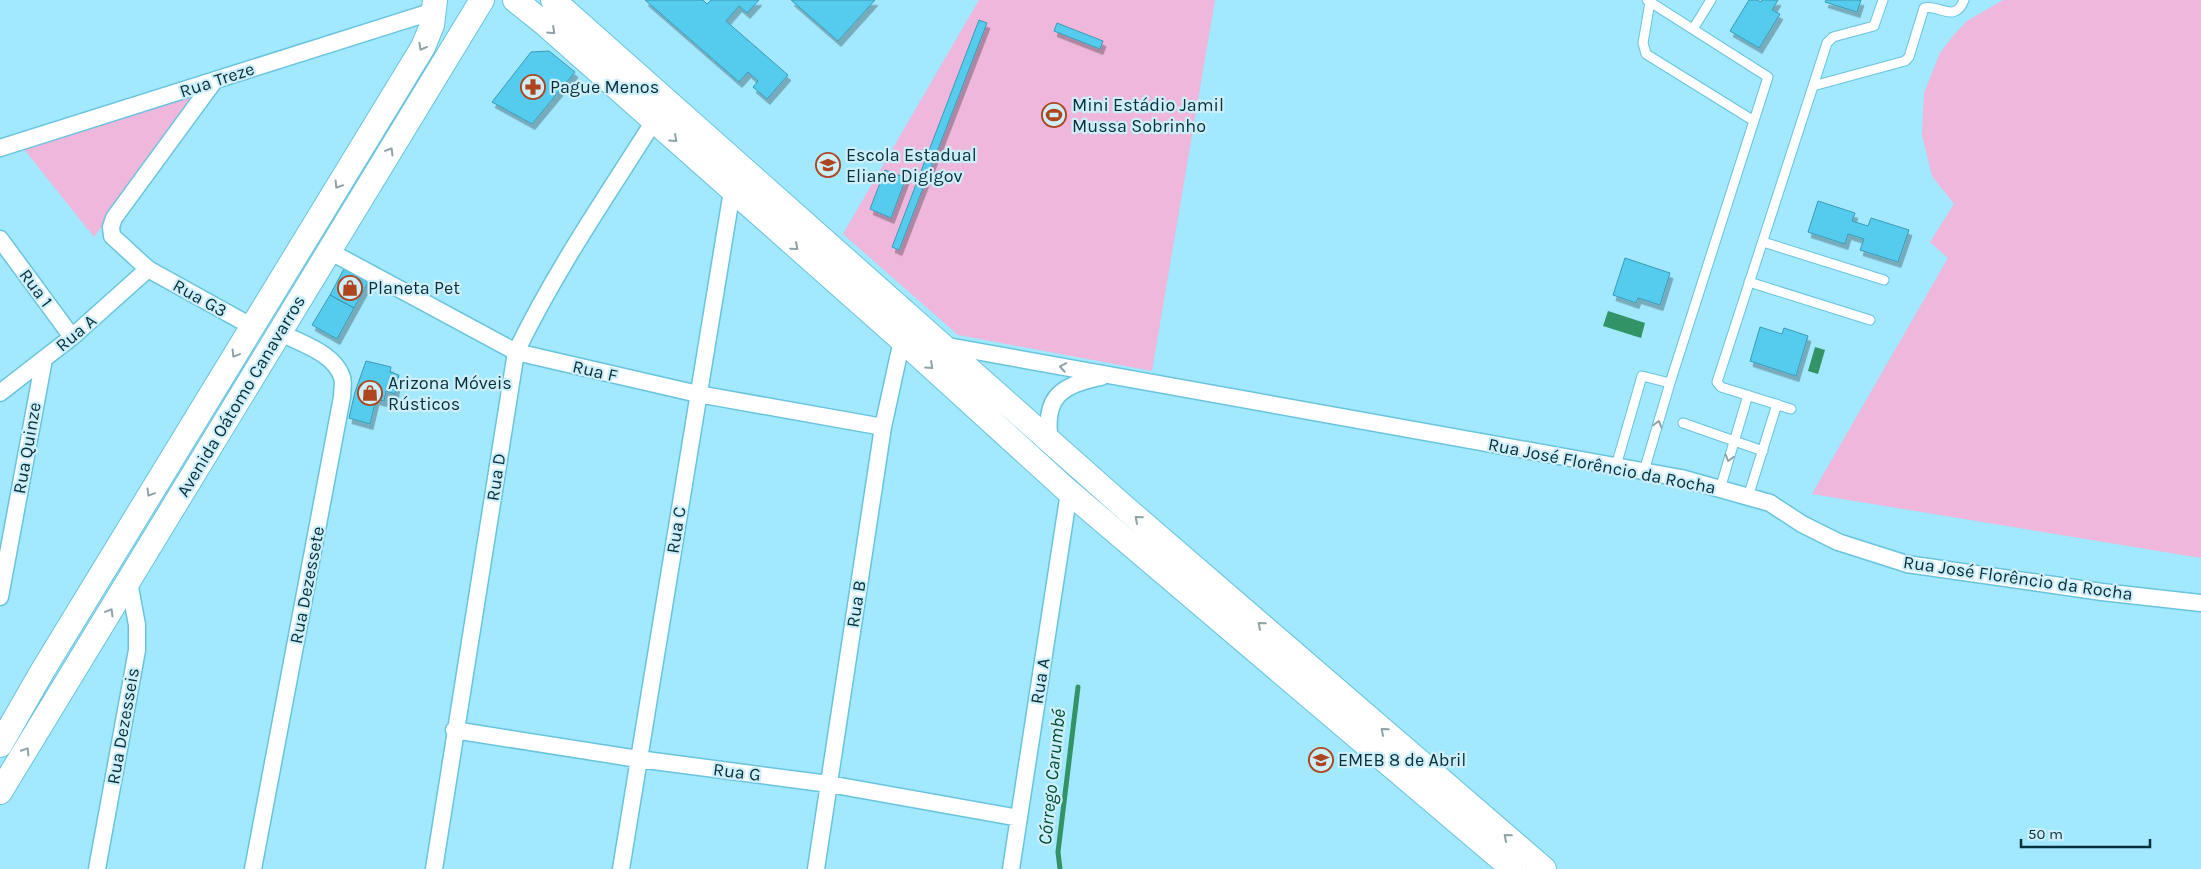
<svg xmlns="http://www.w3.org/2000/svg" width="2201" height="869" font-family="Karla,sans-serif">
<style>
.green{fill:#eeb7db}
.water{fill:#319366}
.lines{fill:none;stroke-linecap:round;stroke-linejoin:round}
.stream{stroke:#319366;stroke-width:5}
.building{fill:#54cbed;stroke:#3b9ab4;filter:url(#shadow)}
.service-casing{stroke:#68c3df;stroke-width:11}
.minor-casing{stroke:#68c3df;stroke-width:19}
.secondary-casing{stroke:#68c3df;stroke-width:26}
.service{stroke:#fff;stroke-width:9}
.minor{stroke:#fff;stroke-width:16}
.secondary{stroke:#fff;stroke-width:24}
.oneway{stroke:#8fa2a7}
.labels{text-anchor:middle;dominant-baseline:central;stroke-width:4.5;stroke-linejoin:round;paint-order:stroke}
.street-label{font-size:18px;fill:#06303b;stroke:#ceeffa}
.poi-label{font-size:18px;fill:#06303b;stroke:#ceeffa;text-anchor:start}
.water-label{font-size:19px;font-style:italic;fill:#004f31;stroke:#ceeffa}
</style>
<defs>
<filter id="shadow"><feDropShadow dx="3" dy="5.5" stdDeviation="0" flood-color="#0004"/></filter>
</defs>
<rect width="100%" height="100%" fill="#a2e8fe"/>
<path class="green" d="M979 0H1215L1152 371 958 335 843 234Z
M2003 0H2201V558L1812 494 1948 258 1930 242 1954 204 1932 176 1922 135 1924 93 1940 53 1953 36 1967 21Z
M200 92 94 237 23 148Z"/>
<path class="water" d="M1608 311 1645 323 1641 338 1603 326Z
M1815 347 1825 350 1818 374 1808 371Z"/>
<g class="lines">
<path class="stream" d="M1060 869 1058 852 1078 687"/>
</g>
<path class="building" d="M645 0H703L707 4 711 0H759L747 13 739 6 726 21 788 75 767 99 753 87 758 81 748 72 739 82Z
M791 0H875L838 41Z
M1749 0H1757L1761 2 1762 0H1778L1772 10 1780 14 1759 48 1730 31Z
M1826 0H1861L1857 12 1825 2Z
M979 20 987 23 899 250 892 247Z
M1057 23 1103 41 1100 49 1054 31Z
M549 51 575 72 532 124 492 102 531 52Z
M885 170 906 178 891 218 870 209Z
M1818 201 1855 213 1852 221 1868 226 1871 218 1909 230 1898 262 1860 250 1864 239 1848 234 1845 244 1808 232Z
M1625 258 1670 273 1660 305 1638 298 1636 303 1613 295Z
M345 267 369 281 354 308 330 295Z
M330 295 354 308 337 339 312 325Z
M1760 327 1782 334 1784 328 1808 336 1796 376 1750 361Z
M366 361 391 367 390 372 399 375 395 394 386 391 384 401 376 399 370 424 349 418 355 392Z"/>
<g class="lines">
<defs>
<path id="service" d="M1647 0 1768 77 1670 383
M1650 2 1643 43 1646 54 1754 121
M1693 29 1711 0
M1813 86 1905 61 1909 57 1924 8C1939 4 1955 24 1964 0
M1763 242 1884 280
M1749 282 1870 320
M1791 409 1721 387 1717 382 1827 43 1833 37 1874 26 1883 0
M1683 423 1763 451
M1616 466 1642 376 1670 383 1644 471
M1720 489 1748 395
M1748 497 1777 404"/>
<path id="minor" d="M215 80 114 218 111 227 112 236 148 269 251 326
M0 148 434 11
M0 239 72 337
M329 251 516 352 698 394 883 427
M942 345 1681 478 1770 503 1802 524 1838 542 1907 564 2102 592 2201 603
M0 393 72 337 148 269
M1050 442C1043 398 1060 385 1101 377
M0 597 44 359
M454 730 638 759 829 784 1019 818
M97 869 137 650V625L129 582
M253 869 342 397C342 391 344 383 342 377 334 353 302 344 281 333
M434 869 516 352C555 271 606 197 654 121
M621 869 732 191
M816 869 883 427 902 340
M1011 869 1069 492"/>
<path id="secondary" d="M515 0 545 24 902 340 1069 492 1513 869
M553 0 1123 506 1544 869
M0 745 43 670 423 47 432 25 435 0
M0 792 482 0"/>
</defs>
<use href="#service" class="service-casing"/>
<use href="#minor" class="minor-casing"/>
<use href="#secondary" class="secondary-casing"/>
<use href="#service" class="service"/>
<use href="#minor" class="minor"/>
<use href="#secondary" class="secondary"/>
</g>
<defs><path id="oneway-chevron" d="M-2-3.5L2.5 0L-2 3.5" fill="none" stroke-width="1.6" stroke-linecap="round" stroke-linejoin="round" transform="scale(1.25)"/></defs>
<g class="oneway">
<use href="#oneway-chevron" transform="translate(552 31) rotate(43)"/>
<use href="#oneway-chevron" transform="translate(422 47) rotate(119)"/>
<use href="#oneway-chevron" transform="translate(674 139) rotate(42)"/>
<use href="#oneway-chevron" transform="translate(390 151) rotate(-59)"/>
<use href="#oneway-chevron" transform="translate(338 185) rotate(122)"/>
<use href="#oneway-chevron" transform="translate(795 247) rotate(41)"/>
<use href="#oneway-chevron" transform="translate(235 354) rotate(121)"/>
<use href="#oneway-chevron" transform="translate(930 366) rotate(42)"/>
<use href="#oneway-chevron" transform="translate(1063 367) rotate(-170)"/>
<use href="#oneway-chevron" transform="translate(1658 424) rotate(-74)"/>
<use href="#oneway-chevron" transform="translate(1729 458) rotate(107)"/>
<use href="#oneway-chevron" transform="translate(150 493) rotate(121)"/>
<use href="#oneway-chevron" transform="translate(1138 519) rotate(-139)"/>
<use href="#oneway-chevron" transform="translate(110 612) rotate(-59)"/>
<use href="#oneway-chevron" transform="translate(1261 625) rotate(-139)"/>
<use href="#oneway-chevron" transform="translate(1384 731) rotate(-139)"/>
<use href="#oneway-chevron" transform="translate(26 751) rotate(-58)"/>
<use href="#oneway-chevron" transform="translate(1507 837) rotate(-139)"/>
</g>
<defs>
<symbol id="pharmacy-ring" viewBox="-11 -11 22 22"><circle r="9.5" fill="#ceeffa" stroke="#ad461f" stroke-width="1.5"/><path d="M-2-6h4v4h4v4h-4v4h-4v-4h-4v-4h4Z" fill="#ad461f"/></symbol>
<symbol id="stadium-ring" viewBox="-11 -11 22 22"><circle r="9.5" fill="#ceeffa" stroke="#ad461f" stroke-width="1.5"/><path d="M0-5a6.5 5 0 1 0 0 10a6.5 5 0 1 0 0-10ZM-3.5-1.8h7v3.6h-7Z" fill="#ad461f"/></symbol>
<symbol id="school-ring" viewBox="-11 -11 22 22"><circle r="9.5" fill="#ceeffa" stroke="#ad461f" stroke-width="1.5"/><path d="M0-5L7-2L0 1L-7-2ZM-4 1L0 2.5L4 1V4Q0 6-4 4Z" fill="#ad461f"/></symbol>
<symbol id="shop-ring" viewBox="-11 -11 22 22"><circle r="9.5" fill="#ceeffa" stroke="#ad461f" stroke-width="1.5"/><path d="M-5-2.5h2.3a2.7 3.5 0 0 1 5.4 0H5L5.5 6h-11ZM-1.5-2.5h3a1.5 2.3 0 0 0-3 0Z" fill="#ad461f"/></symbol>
</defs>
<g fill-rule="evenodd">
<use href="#pharmacy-ring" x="519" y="73" width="28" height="28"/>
<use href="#stadium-ring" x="1040" y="101" width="28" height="28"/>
<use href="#school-ring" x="814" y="151" width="28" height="28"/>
<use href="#shop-ring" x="336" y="274" width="28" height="28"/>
<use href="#shop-ring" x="356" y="379" width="28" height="28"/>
<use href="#school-ring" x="1307" y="746" width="28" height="28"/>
</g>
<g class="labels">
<g class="street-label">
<text transform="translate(217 80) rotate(-18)">Rua Treze</text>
<text transform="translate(36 288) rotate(53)">Rua 1</text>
<text transform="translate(200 298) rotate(29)">Rua G3</text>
<text transform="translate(76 333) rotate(-40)">Rua A</text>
<text transform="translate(595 371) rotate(13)">Rua F</text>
<text transform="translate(241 396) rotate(-59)">Avenida Oátomo Canavarros</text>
<text transform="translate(27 448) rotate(-80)">Rua Quinze</text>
<text transform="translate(1602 466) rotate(11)">Rua José Florêncio da Rocha</text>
<text transform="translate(496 477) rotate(-81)">Rua D</text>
<text transform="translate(676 530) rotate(-81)">Rua C</text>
<text transform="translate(2018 578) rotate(8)">Rua José Florêncio da Rocha</text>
<text transform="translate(307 585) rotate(-79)">Rua Dezessete</text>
<text transform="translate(856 604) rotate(-81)">Rua B</text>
<text transform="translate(1040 681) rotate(-81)">Rua A</text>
<text transform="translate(123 726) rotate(-80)">Rua Dezesseis</text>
<text transform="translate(737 772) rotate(7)">Rua G</text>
</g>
<g class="poi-label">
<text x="550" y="87">Pague Menos</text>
<text x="1072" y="105">Mini Estádio Jamil<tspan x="1072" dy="21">Mussa Sobrinho</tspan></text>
<text x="846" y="155">Escola Estadual<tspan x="846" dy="21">Eliane Digigov</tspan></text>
<text x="368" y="288">Planeta Pet</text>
<text x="388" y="383">Arizona Móveis<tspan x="388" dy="21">Rústicos</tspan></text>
<text x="1338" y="760">EMEB 8 de Abril</text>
</g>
<g class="water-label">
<text transform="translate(1052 777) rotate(-84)">Córrego Carumbé</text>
</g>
</g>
<path d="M2021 839v8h129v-8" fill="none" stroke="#06303b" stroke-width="2.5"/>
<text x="2028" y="839" font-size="15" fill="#06303b" stroke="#ceeffa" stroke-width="4" paint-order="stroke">50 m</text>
</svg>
